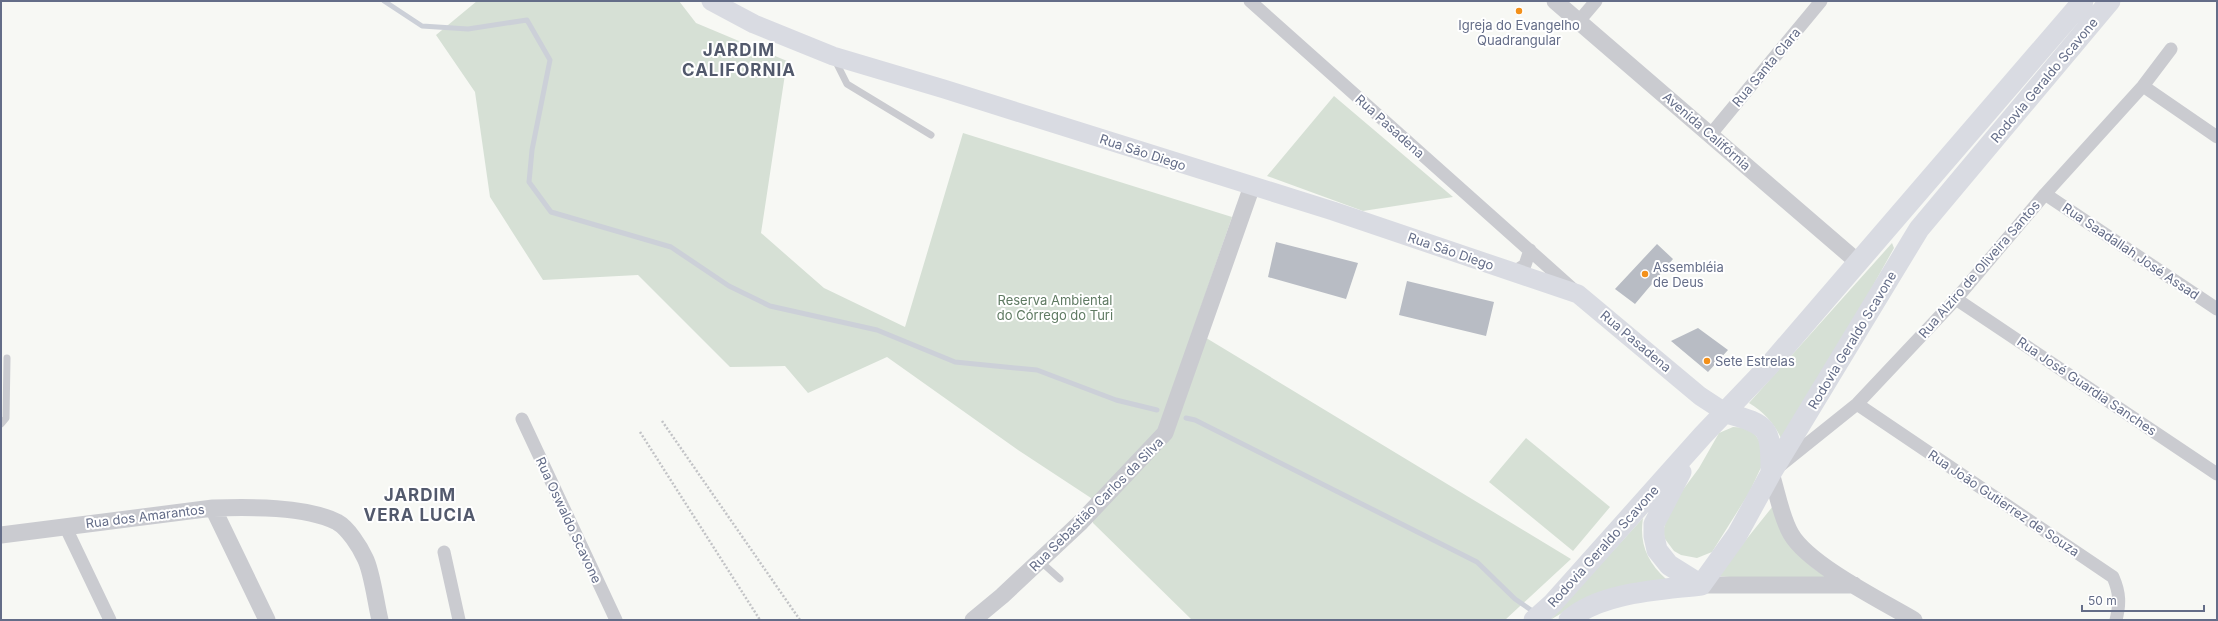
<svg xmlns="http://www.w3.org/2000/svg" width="2218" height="621" font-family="Inter,sans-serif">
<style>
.green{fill:#d6e0d5}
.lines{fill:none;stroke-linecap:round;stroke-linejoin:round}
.stream{stroke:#ccd0d8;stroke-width:5}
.building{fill:#b8bcc4}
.path{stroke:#c2c3c6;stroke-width:2.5;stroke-dasharray:2 2;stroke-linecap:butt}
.service{stroke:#cacbd0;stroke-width:7}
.minor{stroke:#cacbd0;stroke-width:13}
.tertiary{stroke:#cacbd0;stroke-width:17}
.secondary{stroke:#d9dbe2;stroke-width:19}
.primary{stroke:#d9dbe2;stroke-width:21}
.poi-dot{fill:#f39019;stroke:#fff;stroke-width:1.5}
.labels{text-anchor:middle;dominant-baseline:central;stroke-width:4;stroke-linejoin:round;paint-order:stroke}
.poi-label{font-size:13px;fill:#646d88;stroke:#fff;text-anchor:start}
.street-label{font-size:13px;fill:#646d88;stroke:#fff}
.park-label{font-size:13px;fill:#5f7a62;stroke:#fff}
.district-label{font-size:17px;font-weight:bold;letter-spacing:1px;fill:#52596c;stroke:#fff}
</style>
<rect width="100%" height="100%" fill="#f7f8f4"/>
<path class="green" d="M477 1H679L696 23 787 61 761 233 824 288 905 327 963 133 1232 217 1193 330 1571 559 1505 620H1192L1093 523 1091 498 1018 450 887 357 808 393 785 366 730 367 638 275 543 280 490 197 475 92 436 35Z
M1334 96 1453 197 1363 211 1267 176Z
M1892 243 1894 248 1784 445C1777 427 1766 413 1749 403Z
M1733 427C1756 427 1760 439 1765 459L1749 493 1712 552 1697 558 1681 555 1674 551 1665 539 1663 531 1671 506 1699 468 1719 433Z
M1526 438 1610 507 1573 551 1489 482Z
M1773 506C1790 541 1793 557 1828 578H1743L1717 576Z
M1643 518C1639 543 1647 562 1666 579L1562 613 1550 620Z"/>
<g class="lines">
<path class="stream" d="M384 1 422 26 468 29 527 20 550 60 532 150 529 182 551 212 671 247 729 286 770 306 877 330 955 362 1037 370 1116 400 1157 410
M1186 418 1195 420 1477 562 1515 599 1531 610"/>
</g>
<path class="building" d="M1276 242 1358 263 1346 299 1268 277Z
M1657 244 1673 259 1635 304 1615 289Z
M1407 281 1494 302 1486 336 1399 315Z
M1698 328 1728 350 1708 372 1671 341Z"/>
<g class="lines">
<path class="path" d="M662 421 800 620
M640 432 760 620"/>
<path class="service" d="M835 60 847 84 931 135
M1 424 6 418 7 358
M1040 561 1060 579"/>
<path class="minor" d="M1250 1 1574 290
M1579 21 1596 1
M2143 86 2217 137
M1711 134 1821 1
M2045 194 2217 309
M1514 272 1525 265 1530 250
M1956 299 2217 474
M1857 404 2113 577C2120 593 2120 604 2116 620
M522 419 616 620
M1781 465 1857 404 1956 299 2045 194 2143 86 2171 49
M65 526 110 620
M444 552 459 620"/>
<path class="tertiary" d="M1555 1 1859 263
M1771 473C1777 492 1781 517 1791 534 1809 565 1882 601 1914 620
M213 508C249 507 305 506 337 522 348 528 360 547 365 558 372 571 376 604 380 620
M1 535 213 508 267 620
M1701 585H1854
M973 620 1002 596 1081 522 1165 433 1252 186"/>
<path class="secondary" d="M711 1 754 24 833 56 944 89 1333 211 1578 294 1700 396 1726 413"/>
<path class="primary" d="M1726 413C1769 425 1771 427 1771 473
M1681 472 1654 524V536L1657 550 1669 565 1701 585
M1534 620 1553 603 1703 435 1767 368 2083 1
M1569 620C1600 592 1661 590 1701 585L1737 535 1771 473 1919 229 2110 1"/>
</g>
<g class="poi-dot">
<circle cx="1519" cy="11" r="4"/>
<circle cx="1645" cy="274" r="4"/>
<circle cx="1707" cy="361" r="4"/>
</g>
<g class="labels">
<g class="poi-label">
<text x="1519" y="25" text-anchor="middle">Igreja do Evangelho<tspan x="1519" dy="15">Quadrangular</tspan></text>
<text x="1653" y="267">Assembléia<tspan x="1653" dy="15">de Deus</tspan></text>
<text x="1715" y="361">Sete Estrelas</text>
</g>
<g class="street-label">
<text transform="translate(1766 67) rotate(-50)">Rua Santa Clara</text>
<text transform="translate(2044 80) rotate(-50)">Rodovia Geraldo Scavone</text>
<text transform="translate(1390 126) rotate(42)">Rua Pasadena</text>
<text transform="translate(1707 131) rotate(41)">Avenida Califórnia</text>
<text transform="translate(1143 152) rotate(18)">Rua São Diego</text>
<text transform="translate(1451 251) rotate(19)">Rua São Diego</text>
<text transform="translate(2131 251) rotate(34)">Rua Saadallah José Assad</text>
<text transform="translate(1979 269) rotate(-49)">Rua Alziro de Oliveira Santos</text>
<text transform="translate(1852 340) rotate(-59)">Rodovia Geraldo Scavone</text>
<text transform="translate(1636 341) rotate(40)">Rua Pasadena</text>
<text transform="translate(2087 386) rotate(34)">Rua José Guardia Sanches</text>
<text transform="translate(2004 503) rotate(34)">Rua João Gutierrez de Souza</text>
<text transform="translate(1096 504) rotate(-45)">Rua Sebastião Carlos da Silva</text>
<text transform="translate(145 516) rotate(-7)">Rua dos Amarantos</text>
<text transform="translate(569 520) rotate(65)">Rua Oswaldo Scavone</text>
<text transform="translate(1603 546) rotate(-48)">Rodovia Geraldo Scavone</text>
</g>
<g class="park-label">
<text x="1055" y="300">Reserva Ambiental<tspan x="1055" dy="15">do Córrego do Turi</tspan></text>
</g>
<g class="district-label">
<text x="739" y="50">JARDIM<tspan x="739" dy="20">CALIFORNIA</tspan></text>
<text x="420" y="495">JARDIM<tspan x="420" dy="20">VERA LUCIA</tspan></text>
</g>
</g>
<rect width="2218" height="621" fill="none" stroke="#646d88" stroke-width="4"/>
<path d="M2082 605v6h122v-6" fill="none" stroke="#646d88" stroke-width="2"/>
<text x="2088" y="605" font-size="12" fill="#646d88" stroke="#ffffff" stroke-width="3" paint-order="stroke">50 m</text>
</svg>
